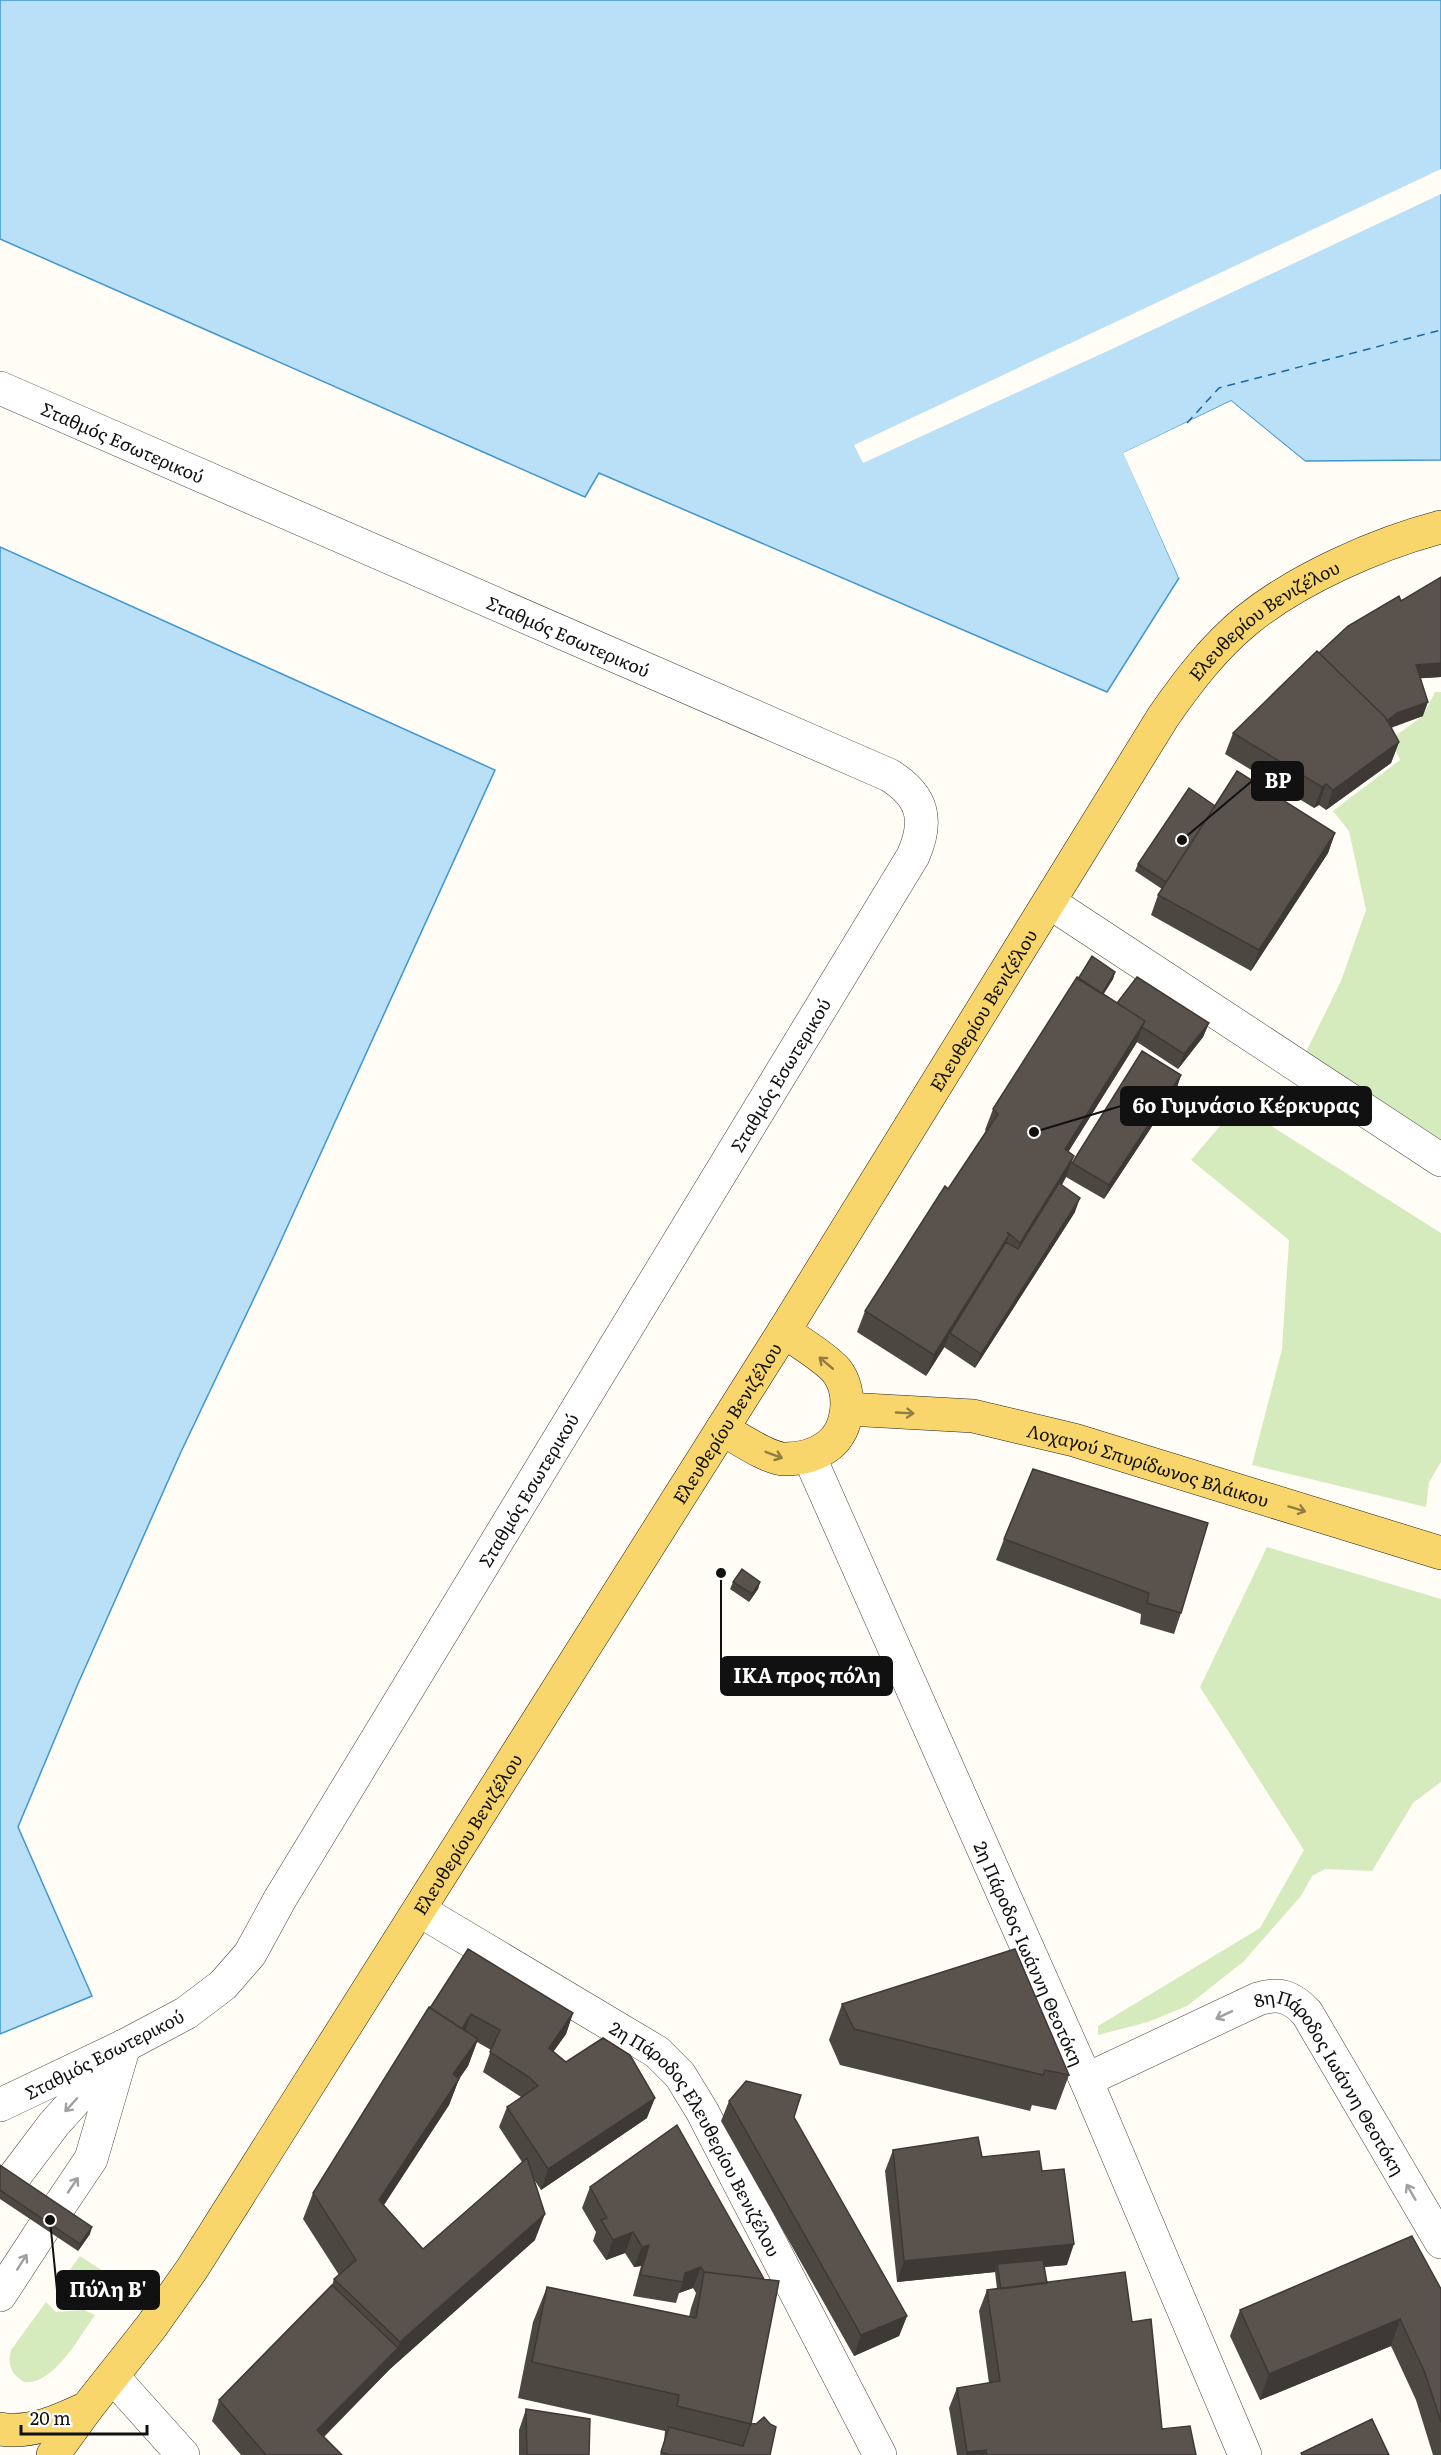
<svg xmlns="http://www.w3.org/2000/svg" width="1441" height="2455" font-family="Literata,serif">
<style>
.green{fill:#d5ebbd}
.water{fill:#b9e0f7;stroke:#3f96cf;stroke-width:1.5}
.pier{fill:#fffdf5}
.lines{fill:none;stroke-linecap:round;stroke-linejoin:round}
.ferry{stroke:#1768a6;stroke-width:1.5;stroke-dasharray:8 6;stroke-linecap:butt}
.minor-casing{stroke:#444;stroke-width:34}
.major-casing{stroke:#222;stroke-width:34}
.minor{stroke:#fff;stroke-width:33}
.major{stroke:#f9d66b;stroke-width:33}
.wall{fill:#4d4742;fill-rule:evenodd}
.shaded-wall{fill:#3f3936}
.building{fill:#5a524d;stroke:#3f3936;stroke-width:1.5}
.oneway{stroke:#917d42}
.oneway2{stroke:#a0a0a0}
.labels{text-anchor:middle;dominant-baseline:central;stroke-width:6;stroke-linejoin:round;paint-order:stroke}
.street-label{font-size:18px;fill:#111;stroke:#fff}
.leader{fill:none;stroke:#111;stroke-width:2}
.callout-dot{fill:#111;stroke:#fff;stroke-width:2}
.callout{fill:#111;stroke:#111;stroke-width:2}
.callout-label{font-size:20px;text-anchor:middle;font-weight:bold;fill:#fff}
</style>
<rect width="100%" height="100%" fill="#fffdf5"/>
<path class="green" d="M1435 692H1441V1145L1302 1060 1341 981 1366 910 1349 831 1333 811 1400 760 1391 739 1423 716Z
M1238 1105 1441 1233V1462L1429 1482 1426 1507 1252 1465 1282 1349 1289 1240 1191 1160Z
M1267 1547 1441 1599V1782L1413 1803 1372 1871 1325 1869 1312 1876 1301 1896 1243 1962 1187 2006 1148 2022 1098 2035V2026L1260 1928 1304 1850 1200 1687Z
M80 2256 118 2281 106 2298 89 2288 68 2292 58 2286Z
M46 2302 56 2312 84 2310 95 2315C80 2336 53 2386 24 2382 11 2374 7 2364 11 2350Z"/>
<path class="water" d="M0 0H1441V460L1305 461 1231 401 1124 453 1179 578 1107 692 599 473 585 497 0 239Z
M0 547 495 770 274 1256 180 1454 77 1686 18 1827 92 1996 0 2034Z"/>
<path class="pier" d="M1441 169V194L1114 348 863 463 854 445Z
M1231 401 1308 464 1303 463 1231 405 1127 454 1182 577 1179 578 1123 453Z"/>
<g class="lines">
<path class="ferry" d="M1187 423 1219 388 1441 330"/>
<defs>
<g id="minor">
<path id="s1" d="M0 388 889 775C923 796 929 820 913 856L280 1899 250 1954 223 1985 186 2013 124 2046 0 2105"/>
<path d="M1049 902 1441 1160"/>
<path id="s2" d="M809 1456 1086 2080 1245 2455"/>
<path id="s3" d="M419 1910 657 2052 680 2075 702 2111 880 2455"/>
<path id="s4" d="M1086 2080 1258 1999C1280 1992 1292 1997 1307 2013L1441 2242"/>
<path d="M11 2181 54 2124 115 2056"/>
<path d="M56 2211 91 2159 124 2046"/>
<path d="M0 2295 43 2229"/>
<path d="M113 2377 183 2455"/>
</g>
<g id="major">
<path id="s5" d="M847 1409 973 1416 1074 1440 1441 1553"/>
<path d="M722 1429C737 1437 768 1459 785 1459 800 1459 816 1455 828 1446 850 1430 853 1391 836 1370 822 1355 800 1343 784 1331"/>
<path d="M0 2429C31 2434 59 2421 87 2408"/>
<path id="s6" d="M53 2455 87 2408 151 2327 192 2269 784 1331 1163 717C1188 681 1214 647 1247 620 1299 578 1377 544 1441 527"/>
</g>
</defs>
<use href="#minor" class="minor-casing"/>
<use href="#major" class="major-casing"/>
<use href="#minor" class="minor"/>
<use href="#major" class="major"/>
</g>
<path class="wall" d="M1441 577V677L1421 678 1423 716 1391 728 1399 742 1391 763 1326 810 1319 805 1314 808 1225 754 1233 733 1319 653Z
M1215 806 1335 833 1328 853 1251 971 1151 915 1158 895 1162 889 1135 871 1138 864Z
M1115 972 1113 979 1103 994 1117 1003 1209 1023 1203 1037 1178 1069 1137 1042 1068 1152 1072 1163 1181 1075 1176 1090 1104 1199 1066 1177 1062 1185 1075 1212 975 1368 944 1347 945 1346 926 1376 857 1332 865 1311 948 1189 986 1131 985 1130 993 1109 1078 979Z
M1033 1469 1181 1613 1174 1634 1140 1624 1141 1614 996 1560 1004 1539Z
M733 1582H760L758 1589 749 1602 730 1589Z
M842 2004 1069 2075 1056 2110 1032 2105 1030 2111 840 2065 829 2040Z
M430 2008 573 2013 566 2034 553 2052 566 2062 647 2118 541 2190 535 2181V2240L390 2369 324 2437 342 2455H241L212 2421 219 2400 332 2285 334 2279 339 2275 303 2219 313 2193ZM477 2042 491 2050 483 2072 521 2097 507 2107 499 2127 522 2162 423 2249 384 2205 449 2105 459 2079 468 2066Z
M729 2101 907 2316 899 2336 854 2356 721 2121Z
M677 2125 751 2423 770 2455H660L664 2442 665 2431 518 2398 533 2322 547 2287 689 2317 691 2308 696 2293 693 2288 679 2293 676 2303 633 2296 641 2266 634 2267 625 2253 606 2260 593 2241 596 2232 582 2208 590 2187Z
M893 2150 982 2157 1042 2171 1067 2265 1044 2267 1047 2283 1132 2322 1162 2429 1196 2455H957L949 2408 957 2388 989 2383 979 2311 987 2290 997 2289 995 2272 897 2282 885 2171Z
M0 2165 90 2234 78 2251 0 2199Z
M1441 2289V2455H1433L1416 2400 1391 2346 1260 2400 1230 2336 1240 2310Z
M526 2409 589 2455H519V2430Z"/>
<path class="shaded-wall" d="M1441 663V677L1411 679 1416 665Z
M1428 702 1423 716 1391 727 1378 739 1383 725 1397 713Z
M1399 742 1391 763 1326 810 1333 790Z
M1326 784 1319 805 1314 808 1322 787Z
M1335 833 1328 853 1251 971 1259 950Z
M1115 972 1113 979 1097 1005 1100 997Z
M1145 1021 1137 1042 1057 1170 1065 1149Z
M1209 1023 1203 1037 1178 1069 1184 1054Z
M1181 1075 1176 1090 1104 1199 1109 1185Z
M1074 1156 1066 1177 1013 1263 1020 1243Z
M1080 1198 1075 1212 975 1368 981 1354Z
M1009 1235 1001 1256 950 1333 945 1346 926 1376 934 1355Z
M760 1582 758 1589 749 1602 752 1594Z
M573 2013 566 2034 541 2069 549 2048Z
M471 2014 464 2034H458Z
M478 2039 468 2066 459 2079 449 2105 370 2226 379 2200 453 2074Z
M655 2098 647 2118 541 2190 548 2169Z
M545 2214 535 2240 390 2369 400 2342Z
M92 2227 90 2234 78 2251 80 2244Z
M633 2232 625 2253 606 2260 613 2240Z
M1074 2244 1067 2265 998 2271 997 2264 995 2272 897 2282 904 2261Z
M649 2245 641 2266 634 2267 642 2247Z
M701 2267 693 2288 679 2293 683 2282 685 2273Z
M907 2316 899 2336 854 2356 861 2335Z
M1400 2319 1391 2346 1260 2400 1269 2374Z
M398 2348 390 2369 309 2451 317 2430Z
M986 2450 984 2455H966L967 2452Z"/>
<path class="building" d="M1441 577V663L1416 665 1428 702 1397 713 1387 721 1386 718 1319 653 1348 626 1399 596 1401 601Z
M1317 651 1386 718 1399 742 1333 790 1326 784 1322 787 1233 733Z
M1237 771 1335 833 1259 950 1158 895Z
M1189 788 1215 806 1166 882 1138 864Z
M1092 956 1115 972 1102 994 1078 979Z
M1077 977 1145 1021 1065 1149 1074 1156 1020 1243 1007 1232 1009 1235 934 1355 865 1311 945 1186 948 1189 998 1114 993 1109Z
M1137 977 1209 1023 1184 1054 1142 1027 1145 1021 1117 1003Z
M1142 1051 1181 1075 1109 1185 1072 1163Z
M1059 1183 1080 1198 981 1354 950 1333 1006 1242 1018 1249Z
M1033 1469 1208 1523 1181 1613 1147 1603 1149 1593 1004 1539Z
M742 1569 760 1582 752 1594 733 1582Z
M468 1949 573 2013 549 2048 566 2062 603 2038 630 2055 655 2098 548 2169 507 2107 538 2086 529 2077 490 2052 500 2030 471 2014 462 2029 430 2008Z
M1015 1949 1069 2075 1045 2070 1043 2075 854 2029 842 2004Z
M429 2007 478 2039 453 2074 459 2079 379 2200 423 2249 527 2158 545 2214 400 2342 334 2279 356 2260 313 2193Z
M746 2081 801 2095 794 2117 907 2316 861 2335 729 2101Z
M677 2125 764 2279 704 2272 701 2267 685 2273 683 2282 640 2275 649 2245 642 2247 633 2232 613 2240 601 2220 607 2218 590 2187Z
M978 2137 982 2157 1039 2151 1042 2171 1064 2169 1074 2244 904 2261 893 2150Z
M0 2165 92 2227 80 2244 0 2190Z
M1412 2236 1441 2289V2422L1425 2373 1400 2319 1269 2374 1240 2310Z
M1043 2260 1047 2283 1001 2289 997 2264Z
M704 2272 779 2281 751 2424 677 2406 679 2395 532 2362 547 2287 696 2318Z
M1125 2272 1132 2322 1151 2319 1162 2429 1190 2426 1196 2455H987L986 2450 967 2452 957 2388 1000 2381 987 2290Z
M332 2285 398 2348 317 2430 342 2455H266L219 2400Z
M526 2409 590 2419 589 2455H527Z
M764 2417 770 2424 776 2427 770 2455H670L661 2452 669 2427 743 2446 751 2423 756 2424Z
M1372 2419 1389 2455H1302L1301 2453Z"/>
<defs><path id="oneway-shaft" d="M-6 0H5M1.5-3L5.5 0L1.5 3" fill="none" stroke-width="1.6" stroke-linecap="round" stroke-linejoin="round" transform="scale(1.5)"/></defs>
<g class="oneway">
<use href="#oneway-shaft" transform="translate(826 1363) rotate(-140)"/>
<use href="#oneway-shaft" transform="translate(905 1413) rotate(3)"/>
<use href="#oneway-shaft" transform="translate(774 1455) rotate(21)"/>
<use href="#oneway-shaft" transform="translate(1297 1509) rotate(17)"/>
</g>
<g class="oneway2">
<use href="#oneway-shaft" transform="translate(1224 2015) rotate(155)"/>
<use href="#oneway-shaft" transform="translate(71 2105) rotate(132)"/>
<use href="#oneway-shaft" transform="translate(73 2185) rotate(-56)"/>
<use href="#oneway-shaft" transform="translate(1411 2192) rotate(-120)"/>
<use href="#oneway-shaft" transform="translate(22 2262) rotate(-57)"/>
</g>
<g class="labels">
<g class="street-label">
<text stroke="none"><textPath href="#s1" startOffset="134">Σταθμός Εσωτερικού</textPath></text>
<text stroke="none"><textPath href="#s6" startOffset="2205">Ελευθερίου Βενιζέλου</textPath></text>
<text stroke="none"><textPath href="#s1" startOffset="620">Σταθμός Εσωτερικού</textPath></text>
<text stroke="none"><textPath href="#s6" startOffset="1719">Ελευθερίου Βενιζέλου</textPath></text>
<text transform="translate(780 1075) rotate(-59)">Σταθμός Εσωτερικού</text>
<text stroke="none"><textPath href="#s6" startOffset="1233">Ελευθερίου Βενιζέλου</textPath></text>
<text stroke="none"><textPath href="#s5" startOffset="308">Λοχαγού Σπυρίδωνος Βλάικου</textPath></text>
<text transform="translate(528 1490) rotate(-59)">Σταθμός Εσωτερικού</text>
<text stroke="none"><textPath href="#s6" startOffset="747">Ελευθερίου Βενιζέλου</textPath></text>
<text stroke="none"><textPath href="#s2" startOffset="544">2η Πάροδος Ιωάννη Θεοτόκη</textPath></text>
<text transform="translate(104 2054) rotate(-27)">Σταθμός Εσωτερικού</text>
<text stroke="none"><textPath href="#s4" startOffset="308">8η Πάροδος Ιωάννη Θεοτόκη</textPath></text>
<text stroke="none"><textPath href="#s3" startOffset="369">2η Πάροδος Ελευθερίου Βενιζέλου</textPath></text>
</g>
</g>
<path class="leader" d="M1182 840L1252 781M1034 1132L1121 1106M721 1573L721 1676M50 2220L57 2290"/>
<g class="callout-dot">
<circle cx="1182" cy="840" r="6"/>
<circle cx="1034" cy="1132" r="6"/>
<circle cx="721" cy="1573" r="6"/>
<circle cx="50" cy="2220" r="6"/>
</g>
<g class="callout">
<rect x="1252" y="762" width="51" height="38" rx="6"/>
<rect x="1121" y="1087" width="250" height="38" rx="6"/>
<rect x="721" y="1657" width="171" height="38" rx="6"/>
<rect x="57" y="2271" width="102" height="38" rx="6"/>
</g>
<g class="callout-label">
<text x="1278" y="788">BP</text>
<text x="1246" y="1113">6ο Γυμνάσιο Κέρκυρας</text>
<text x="807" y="1683">ΙΚΑ προς πόλη</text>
<text x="108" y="2297">Πύλη Β'</text>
</g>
<path d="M21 2425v9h126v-9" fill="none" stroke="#111111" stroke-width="3"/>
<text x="30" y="2425" font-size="18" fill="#111111" stroke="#ffffff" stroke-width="4.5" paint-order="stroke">20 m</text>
</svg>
